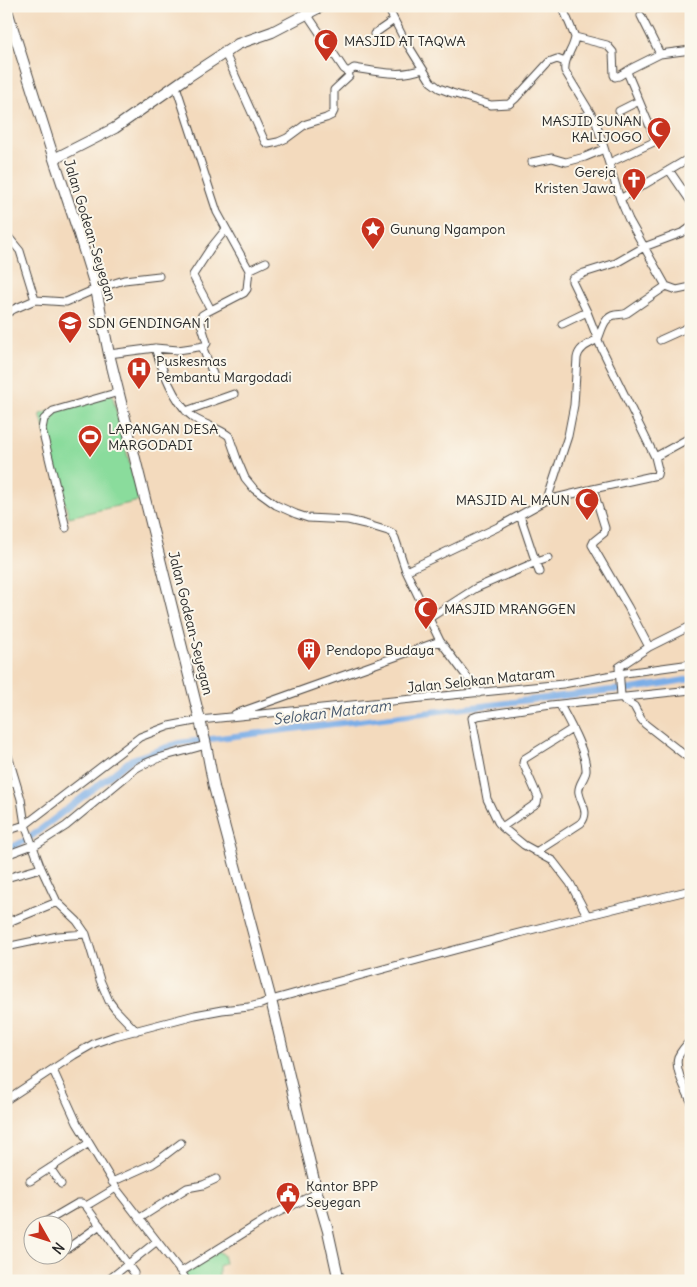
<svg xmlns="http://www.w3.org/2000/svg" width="697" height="1287" font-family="Delius,sans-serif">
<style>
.green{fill:#8adc9c;stroke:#5a8464}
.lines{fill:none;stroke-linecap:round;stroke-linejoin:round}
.canal{stroke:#7aade7;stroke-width:6}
.street-casing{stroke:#494541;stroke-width:9}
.secondary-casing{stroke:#494541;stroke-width:12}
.street{stroke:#fff;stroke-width:7}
.secondary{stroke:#fff;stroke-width:10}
.labels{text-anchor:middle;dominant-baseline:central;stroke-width:4;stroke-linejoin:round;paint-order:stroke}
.poi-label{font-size:14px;fill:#2b2b2b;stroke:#fbf7ec;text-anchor:start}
.street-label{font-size:14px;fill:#2b2b2b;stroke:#fbf7ec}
.water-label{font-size:15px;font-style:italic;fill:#47586d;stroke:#fbf7ec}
</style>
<rect width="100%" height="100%" fill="#fbf7ec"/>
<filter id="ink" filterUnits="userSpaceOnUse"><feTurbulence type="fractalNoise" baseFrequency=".02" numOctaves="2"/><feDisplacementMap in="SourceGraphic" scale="10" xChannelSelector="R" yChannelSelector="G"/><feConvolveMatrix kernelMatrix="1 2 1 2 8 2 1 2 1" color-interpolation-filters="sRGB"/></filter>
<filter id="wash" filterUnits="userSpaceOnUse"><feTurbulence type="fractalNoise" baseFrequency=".0096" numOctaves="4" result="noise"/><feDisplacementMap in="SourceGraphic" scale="20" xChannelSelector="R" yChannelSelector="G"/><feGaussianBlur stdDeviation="1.12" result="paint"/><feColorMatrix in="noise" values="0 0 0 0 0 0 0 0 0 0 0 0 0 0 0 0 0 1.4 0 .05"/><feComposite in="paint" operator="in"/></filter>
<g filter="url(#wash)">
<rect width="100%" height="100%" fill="#f3dabd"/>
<path class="green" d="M112 394 139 501 69 517 40 414Z
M218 1251 223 1255 225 1263 219 1266V1277L220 1281H187L184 1276 187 1271Z"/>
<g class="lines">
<path class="canal" d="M6 850 28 839 132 759 178 743 611 690 632 689 691 679"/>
</g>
</g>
<g filter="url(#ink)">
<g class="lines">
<defs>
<path id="street" d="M387 6 403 37 431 82 439 88 452 93 491 105 509 104 516 98 549 62 557 59 565 62
M562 6 575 37C574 49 563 58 565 71L596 122 620 199 629 220 666 286 677 290 691 287
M641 16 660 54
M374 34 394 20
M575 37 607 45 613 52 614 75 615 77 619 76 632 68 660 54 691 50
M225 53 265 142 268 144 278 142 287 138 306 124 326 118 332 115 334 111V90L349 76 348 72 344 69 307 14
M348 72 354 68C375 71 401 78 422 69
M619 111 639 101
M571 121 590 114
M532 162 552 158 566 162 585 157 604 149
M609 163 656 141 627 72
M669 170 691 202
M620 199 691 157
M6 234 20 251 35 300
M249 270 266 262
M211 310 193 276V275L210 249 226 229
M587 312 572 281V279L584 273 616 263 644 247 684 232 691 227
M6 314 14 309 35 300 66 302 96 289 124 280 159 276
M562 324 587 312 600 345 655 457
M660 340 691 326
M202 346 213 374
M155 348C162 369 175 405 194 418 205 425 219 428 229 436L237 459 245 478 254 489 276 505 296 514 308 518 348 520 365 524 388 531 392 533 395 538 406 571
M109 354 155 348 178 350 205 346 207 343 200 320 202 315 207 312 244 293 247 289 249 270 217 212 176 86
M186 411 234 394
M593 489 657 475 658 469 655 457 691 437
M547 500 568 436 574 405 577 358C579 347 589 344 598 339 602 330 604 317 615 315 619 314 623 315 627 313L666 286
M520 515 539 572
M66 528 42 429 44 419 53 411 119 392
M428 619 476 588 536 562 548 558
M649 647 689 627
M479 693 440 641 406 571 500 526 547 500 593 489 605 528 604 533 594 541 592 545 628 607 649 647 619 667 621 696 624 700 634 706 641 719 645 724 691 760
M235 714 440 641
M6 749 21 799 25 825 41 868 57 902 77 921 86 934 100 980 109 1001 115 1009 136 1031
M6 784 15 781
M502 827 537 803 538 797 523 763 524 759 572 729
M6 831 25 825 140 737 169 726 200 720 563 684 618 674 691 664
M33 847 66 826 135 769C156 756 183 752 206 745
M536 852 581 823C590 812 581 804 579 793 577 785 585 779 586 771 587 753 569 722 560 705
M6 855 33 845
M6 878 41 868
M6 914 10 923
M587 915 570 883 553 861 524 845 502 827 498 822 487 799 472 718 477 716 551 705 691 690
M6 923 57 902
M6 947 58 936 86 934
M691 1040C686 1045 681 1051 678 1057 674 1069 686 1090 691 1101
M53 1070 77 1123 118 1191 181 1272
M6 1100 74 1055 95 1043 115 1036 195 1015 222 1010 249 1007 261 1004 271 1000C410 961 550 924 691 890
M50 1168 61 1184
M30 1181 89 1143
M112 1182 152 1164 160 1159 181 1143
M86 1206 134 1273
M140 1218 187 1188 203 1185 216 1179
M42 1224 78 1203H82L86 1206 116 1188
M62 1249 68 1248 100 1225
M107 1281 157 1241
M187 1281 181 1272 271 1216 317 1193"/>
<path id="secondary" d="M6 7 54 159 77 228 96 289 109 354 200 720 206 745 214 787 271 1000 317 1193 328 1231 339 1281
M54 159 115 128 189 76 238 44 272 32 322 6"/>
</defs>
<use href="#street" class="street-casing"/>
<use href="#secondary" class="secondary-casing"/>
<use href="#street" class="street"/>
<use href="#secondary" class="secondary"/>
</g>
</g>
<defs>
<symbol id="mosque-pin" viewBox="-11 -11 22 30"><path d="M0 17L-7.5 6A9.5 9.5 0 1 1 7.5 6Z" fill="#c8321e" stroke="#fbf7ec"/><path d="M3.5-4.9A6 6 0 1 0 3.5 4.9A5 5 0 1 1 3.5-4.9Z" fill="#fff"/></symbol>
<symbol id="church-pin" viewBox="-11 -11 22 30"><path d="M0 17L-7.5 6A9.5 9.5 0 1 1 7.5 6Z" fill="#c8321e" stroke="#fbf7ec"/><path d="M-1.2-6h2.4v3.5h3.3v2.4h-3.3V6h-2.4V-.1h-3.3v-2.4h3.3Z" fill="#fff"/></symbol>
<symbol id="sight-pin" viewBox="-11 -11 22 30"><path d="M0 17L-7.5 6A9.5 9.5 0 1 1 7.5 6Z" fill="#c8321e" stroke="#fbf7ec"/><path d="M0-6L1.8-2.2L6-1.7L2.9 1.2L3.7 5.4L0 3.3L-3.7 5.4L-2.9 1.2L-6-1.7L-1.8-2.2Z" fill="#fff"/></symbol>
<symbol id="school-pin" viewBox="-11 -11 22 30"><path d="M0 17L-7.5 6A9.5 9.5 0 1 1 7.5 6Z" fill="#c8321e" stroke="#fbf7ec"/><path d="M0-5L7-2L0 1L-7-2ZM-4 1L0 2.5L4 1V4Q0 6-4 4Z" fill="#fff"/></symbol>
<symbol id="hospital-pin" viewBox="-11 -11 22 30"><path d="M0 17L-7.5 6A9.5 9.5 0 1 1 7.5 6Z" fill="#c8321e" stroke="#fbf7ec"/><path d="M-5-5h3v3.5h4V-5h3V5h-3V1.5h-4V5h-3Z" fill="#fff"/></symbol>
<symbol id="stadium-pin" viewBox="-11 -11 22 30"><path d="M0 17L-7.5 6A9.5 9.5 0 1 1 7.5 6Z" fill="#c8321e" stroke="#fbf7ec"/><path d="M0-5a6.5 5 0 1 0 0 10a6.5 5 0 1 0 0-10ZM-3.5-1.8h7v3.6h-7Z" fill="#fff"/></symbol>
<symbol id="building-pin" viewBox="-11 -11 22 30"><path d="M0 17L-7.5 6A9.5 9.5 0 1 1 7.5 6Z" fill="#c8321e" stroke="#fbf7ec"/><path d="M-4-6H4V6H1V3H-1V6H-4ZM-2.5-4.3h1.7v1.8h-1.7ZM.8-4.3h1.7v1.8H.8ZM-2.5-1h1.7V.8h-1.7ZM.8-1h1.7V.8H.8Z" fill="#fff"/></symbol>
<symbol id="civic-pin" viewBox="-11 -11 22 30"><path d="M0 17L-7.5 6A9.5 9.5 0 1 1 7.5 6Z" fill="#c8321e" stroke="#fbf7ec"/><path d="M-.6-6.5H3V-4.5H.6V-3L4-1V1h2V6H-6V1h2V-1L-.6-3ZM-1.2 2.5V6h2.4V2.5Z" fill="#fff"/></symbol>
</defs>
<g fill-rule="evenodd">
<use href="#mosque-pin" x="312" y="27" width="28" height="38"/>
<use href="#mosque-pin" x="645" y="115" width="28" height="38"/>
<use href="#church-pin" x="620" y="166" width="28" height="38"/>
<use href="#sight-pin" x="359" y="215" width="28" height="38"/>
<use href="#school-pin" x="56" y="309" width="28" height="38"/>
<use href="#hospital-pin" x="125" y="355" width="28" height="38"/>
<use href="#stadium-pin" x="76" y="423" width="28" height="38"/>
<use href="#mosque-pin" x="573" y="486" width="28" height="38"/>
<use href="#mosque-pin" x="412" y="595" width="28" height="38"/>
<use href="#building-pin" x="295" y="636" width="28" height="38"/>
<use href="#civic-pin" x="274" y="1180" width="28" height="38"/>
</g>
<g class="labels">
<g class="poi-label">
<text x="344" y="41">MASJID AT TAQWA</text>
<text x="642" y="121" text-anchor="end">MASJID SUNAN<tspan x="642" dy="16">KALIJOGO</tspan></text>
<text x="616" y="172" text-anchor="end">Gereja<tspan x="616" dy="16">Kristen Jawa</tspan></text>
<text x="390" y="229">Gunung Ngampon</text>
<text x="88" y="323">SDN GENDINGAN 1</text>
<text x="156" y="361">Puskesmas<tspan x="156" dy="16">Pembantu Margodadi</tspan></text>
<text x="108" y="429">LAPANGAN DESA<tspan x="108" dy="16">MARGODADI</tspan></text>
<text x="570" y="500" text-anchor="end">MASJID AL MAUN</text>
<text x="444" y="609">MASJID MRANGGEN</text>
<text x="326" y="650">Pendopo Budaya</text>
<text x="306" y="1186">Kantor BPP<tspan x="306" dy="16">Seyegan</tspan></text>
</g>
<g class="street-label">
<text transform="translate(90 230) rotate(73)">Jalan Godean-Seyegan</text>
<text transform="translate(191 623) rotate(76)">Jalan Godean-Seyegan</text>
<text transform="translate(481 680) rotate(-6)">Jalan Selokan Mataram</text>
</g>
<g class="water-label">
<text transform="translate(332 712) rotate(-7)">Selokan Mataram</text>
</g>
</g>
<rect width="697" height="1287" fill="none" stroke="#fbf7ec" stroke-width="25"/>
<g transform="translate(48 1240) rotate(129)"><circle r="24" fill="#fbf7ec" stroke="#a8a59f"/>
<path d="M0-4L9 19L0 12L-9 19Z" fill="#c8321e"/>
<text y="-8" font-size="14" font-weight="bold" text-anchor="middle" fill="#2b2b2b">N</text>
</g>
</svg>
